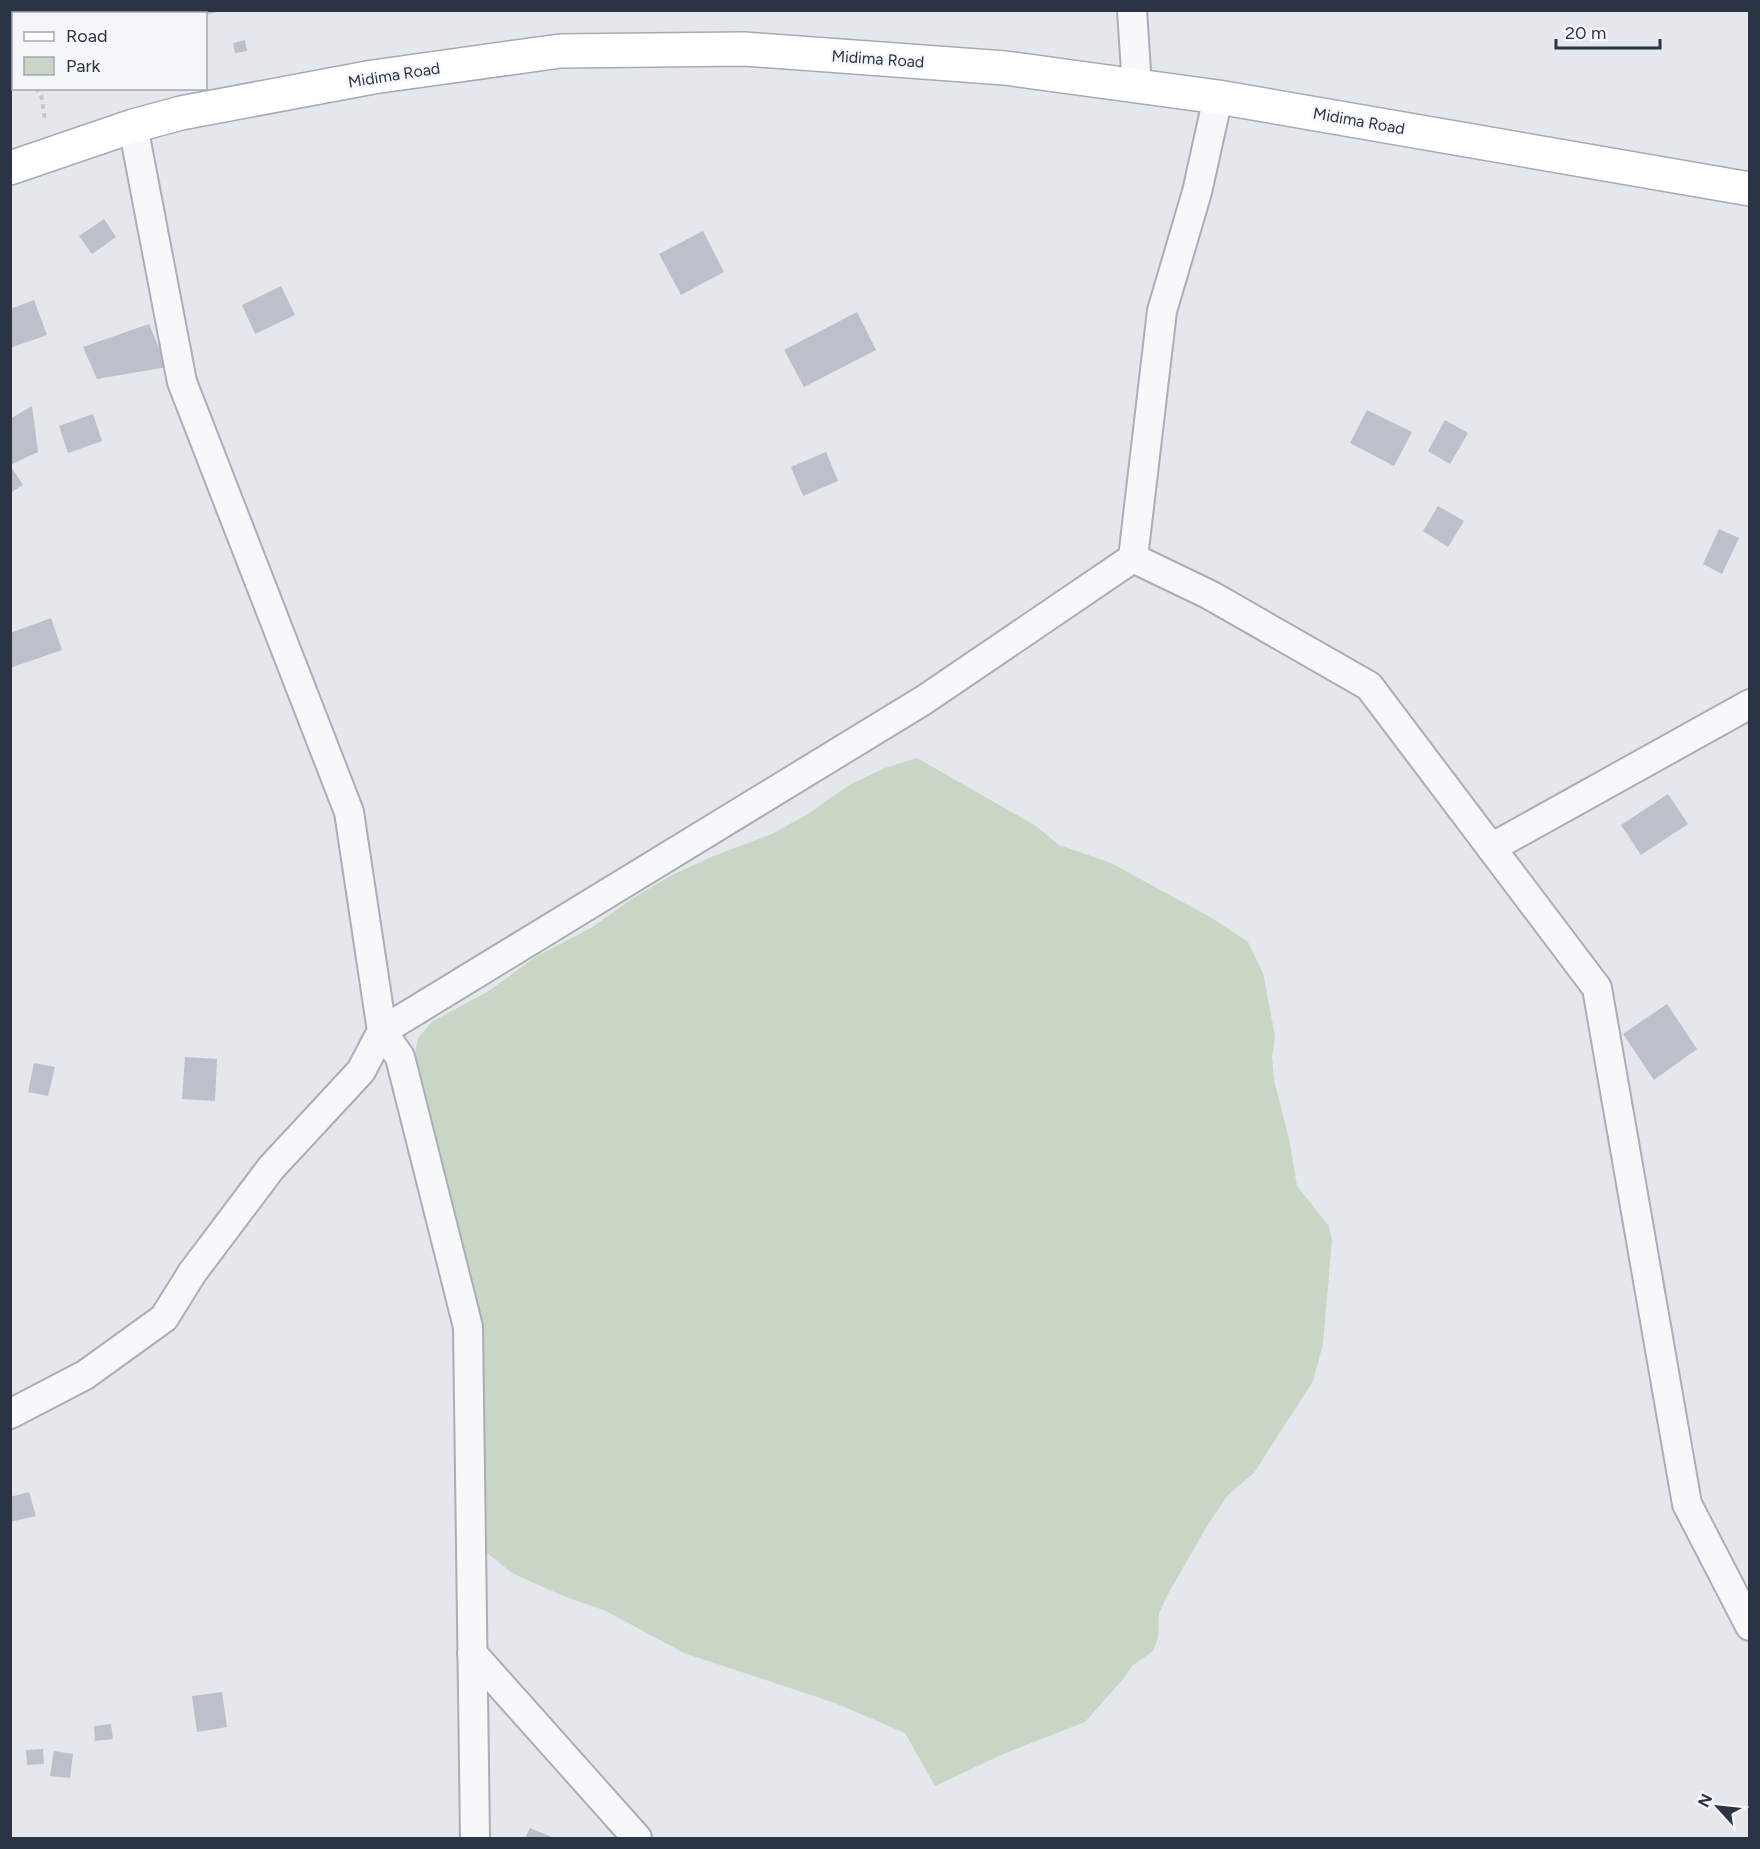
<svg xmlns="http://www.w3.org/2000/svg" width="1760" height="1849" font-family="Figtree,sans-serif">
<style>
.green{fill:#c9d6c5}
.building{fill:#bbc0ca}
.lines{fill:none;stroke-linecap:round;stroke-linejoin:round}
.street-casing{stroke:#a9aeb7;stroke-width:32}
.primary-casing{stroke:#a3abb8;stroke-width:36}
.path{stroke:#c2c5cb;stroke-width:4;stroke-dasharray:4.5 4.5;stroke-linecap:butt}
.street{stroke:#f7f8fa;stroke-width:28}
.primary{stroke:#fff;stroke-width:33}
.labels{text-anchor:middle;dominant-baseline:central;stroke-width:5;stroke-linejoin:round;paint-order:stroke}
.street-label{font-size:16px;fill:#2b3445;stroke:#f4f6f9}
</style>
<rect width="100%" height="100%" fill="#e4e7ec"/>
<path class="green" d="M917 758 1036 826 1059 845 1111 863 1210 917 1248 942 1263 973 1275 1036 1272 1057 1274 1080 1289 1139 1297 1186 1329 1226 1332 1240 1323 1344 1313 1381 1254 1473 1228 1495 1207 1526 1168 1594 1159 1613 1158 1638 1153 1651 1132 1666 1123 1679 1085 1722 1001 1755 935 1786 905 1733 835 1703 684 1653 606 1611 561 1595 512 1573 486 1552 479 1500 478 1451 412 1069 418 1038 433 1021 487 992 537 956 591 928 633 898 670 876 711 857 772 834 808 814 849 785 885 768Z"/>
<path class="building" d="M42 10H106V11L97 14H43Z
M167 10H220V11L206 15V14H168Z
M245 40 247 51 235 53 233 43Z
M104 219 116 237 92 254 79 236Z
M703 231 724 272 681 295 659 254Z
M281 286 295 315 255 334 242 305Z
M34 300 47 335 10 348V309Z
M857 312 876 350 804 387 784 350Z
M149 324 167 367 97 379 83 347Z
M32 406 38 452 10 465V419Z
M1367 410 1412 432 1394 466 1350 443Z
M93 414 102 441 68 453 59 426Z
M1445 420 1468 433 1450 464 1428 451Z
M826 452 838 481 803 496 791 467Z
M10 465 23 485 10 493Z
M1438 506 1464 521 1448 547 1423 531Z
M1719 529 1739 538 1722 574 1703 564Z
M51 618 62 650 10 668V633Z
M1668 794 1688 824 1641 855 1621 825Z
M1667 1004 1697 1049 1654 1080 1623 1034Z
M185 1057 217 1059 215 1101 182 1099Z
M34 1063 55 1067 48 1096 28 1092Z
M29 1492 36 1516 10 1522V1497Z
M222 1692 227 1727 197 1732 192 1696Z
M111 1724 113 1739 95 1741 94 1726Z
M43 1749 44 1764 27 1765 26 1750Z
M54 1751 73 1754 70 1778 50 1776Z
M530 1828 554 1838H525Z"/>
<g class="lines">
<defs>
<path id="street" d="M1132 10 1137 87
M133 126 182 382 349 812 382 1031 400 1057 468 1327 475 1838
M1133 558 1210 595 1369 686 1597 988 1687 1504 1750 1626
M1491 848 1750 704
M10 1414 85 1375 164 1318 192 1273 271 1168 361 1071 382 1031 924 700 1133 558 1162 311 1197 192 1218 97
M472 1653 637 1838"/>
<path id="primary" d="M10 168 133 126 181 113 373 77 560 51 744 49 1005 68 1218 97 1750 189"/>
</defs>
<use href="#street" class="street-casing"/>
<use href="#primary" class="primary-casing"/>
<path class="path" d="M10 52 14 56
M36 88 42 98 45 122"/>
<use href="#street" class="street"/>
<use href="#primary" class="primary"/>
</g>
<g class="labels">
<g class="street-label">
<text transform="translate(878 59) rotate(4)">Midima Road</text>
<text transform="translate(394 75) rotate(-9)">Midima Road</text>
<text transform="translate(1359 121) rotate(10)">Midima Road</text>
</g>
</g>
<rect width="1760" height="1849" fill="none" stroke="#2b3445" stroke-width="24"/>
<rect x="12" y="12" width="195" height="78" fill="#f4f6f9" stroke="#a4a8b1" stroke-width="1.5"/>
<rect x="24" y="32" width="30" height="9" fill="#ffffff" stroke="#a4a8b1" stroke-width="1.5"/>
<text x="66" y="42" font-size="18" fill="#2b3445">Road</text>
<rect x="24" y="57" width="30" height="18" fill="#c9d6c5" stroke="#a4a8b1" stroke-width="1.5"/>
<text x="66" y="72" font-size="18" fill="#2b3445">Park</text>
<g transform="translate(1718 1807) rotate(297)" stroke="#f4f6f9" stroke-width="4.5" paint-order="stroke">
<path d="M0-4.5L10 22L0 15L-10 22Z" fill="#2b3445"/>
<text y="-9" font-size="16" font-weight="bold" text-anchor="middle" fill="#2b3445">N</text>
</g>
<path d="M1556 39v9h104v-9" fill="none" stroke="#2b3445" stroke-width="3"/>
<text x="1565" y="39" font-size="18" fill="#2b3445" stroke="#f4f6f9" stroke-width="4.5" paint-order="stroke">20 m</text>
</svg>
